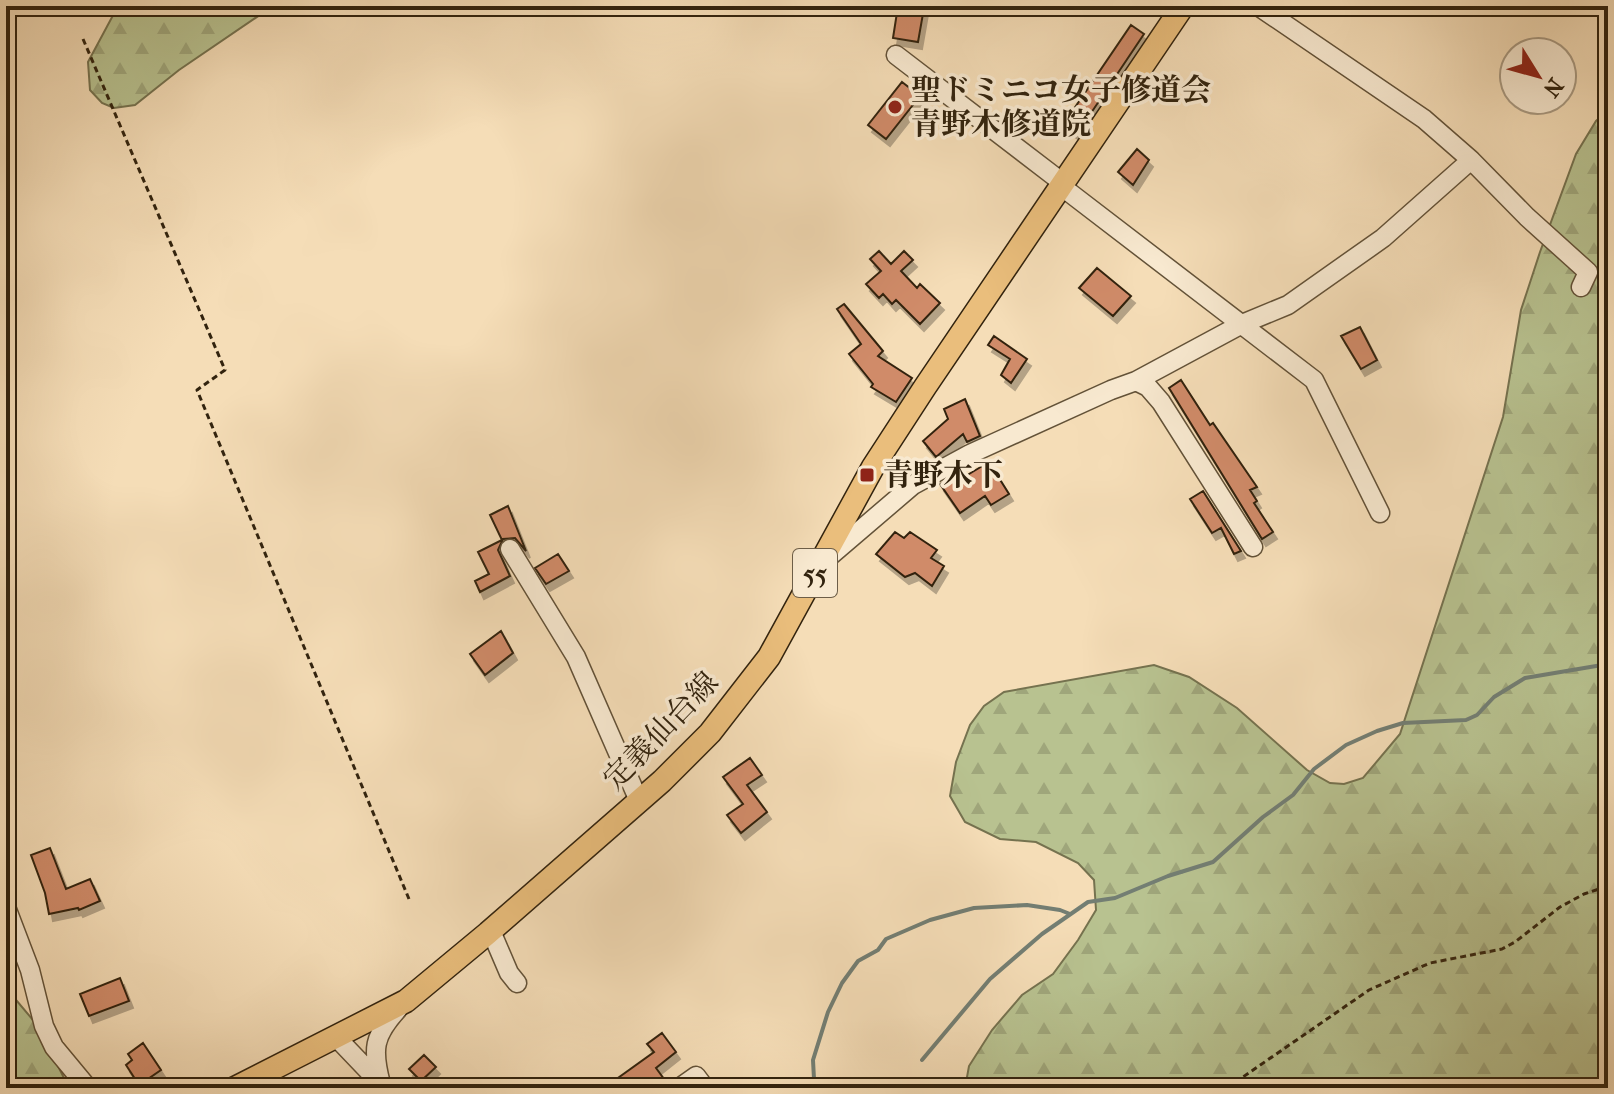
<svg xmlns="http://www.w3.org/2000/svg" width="1614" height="1094" font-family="'IM FELL French Canon','Noto Serif JP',serif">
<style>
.forest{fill:url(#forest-firs);stroke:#75724f;stroke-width:2}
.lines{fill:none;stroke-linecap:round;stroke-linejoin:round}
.stream{stroke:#737e73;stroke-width:4}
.building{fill:#d08b69;stroke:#32230e;stroke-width:2;filter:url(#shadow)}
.minor-casing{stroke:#635238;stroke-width:21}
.major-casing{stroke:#32230e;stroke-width:25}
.path{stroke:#32230e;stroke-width:3;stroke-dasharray:6 4;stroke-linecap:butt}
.minor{stroke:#f8e9d0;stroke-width:18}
.major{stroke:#eabe7c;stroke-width:22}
.poi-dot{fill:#8f2418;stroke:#f8e9d0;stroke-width:3}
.labels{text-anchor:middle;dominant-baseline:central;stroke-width:7;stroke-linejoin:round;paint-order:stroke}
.shield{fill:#f8e9d0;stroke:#6d5e48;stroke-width:2}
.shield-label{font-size:28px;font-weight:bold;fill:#32230e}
.poi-label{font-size:30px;font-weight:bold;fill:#32230e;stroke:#f8e9d0;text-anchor:start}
.street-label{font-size:30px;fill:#32230e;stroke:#f8e9d0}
</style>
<defs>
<pattern id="forest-firs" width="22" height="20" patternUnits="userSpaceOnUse" patternTransform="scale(2)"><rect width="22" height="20" fill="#b8c290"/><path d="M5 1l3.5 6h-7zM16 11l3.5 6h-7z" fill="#9fa67b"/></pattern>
<filter id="shadow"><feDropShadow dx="4" dy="7" stdDeviation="0" flood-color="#0004"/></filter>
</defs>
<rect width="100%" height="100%" fill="#f5ddb7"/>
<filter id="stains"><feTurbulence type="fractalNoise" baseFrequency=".0025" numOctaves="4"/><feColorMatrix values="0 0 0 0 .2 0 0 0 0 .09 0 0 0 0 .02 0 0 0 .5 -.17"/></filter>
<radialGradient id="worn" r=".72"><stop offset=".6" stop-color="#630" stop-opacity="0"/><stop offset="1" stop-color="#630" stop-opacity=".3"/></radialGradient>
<path class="forest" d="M118 6H273L179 70 135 105 114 108 102 103 90 90 88 62Z
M1608 111V1088H965L969 1066 992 1030 1022 995 1053 974 1078 940 1096 910 1094 880 1078 863 1036 842 1000 839 965 822 950 796 956 762 970 725 984 706 1004 692 1154 665 1189 677 1237 708 1307 770 1330 783 1344 784 1363 778 1400 734 1503 417 1521 310 1540 252 1576 154 1596 121Z
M6 988 38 1026 69 1088H6Z"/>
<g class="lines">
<path class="stream" d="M922 1060 990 979 1042 934 1088 902 1115 898 1168 876 1213 862 1263 817 1293 795 1314 769 1346 745 1377 731 1403 723 1466 720 1477 715 1494 697 1525 678 1608 664
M807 1088 814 1079 813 1060 828 1012 842 983 858 961 878 950 886 939 930 920 974 908 1027 905 1060 910 1070 914"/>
</g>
<path class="building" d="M898 6 924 8 918 42 893 38Z
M1131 25 1144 34 1077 134 1063 125Z
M902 82 920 96 886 139 868 125Z
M1137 149 1149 160 1133 185 1118 172Z
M879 251 891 264 904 251 913 260 901 271 917 288 920 284 940 303 920 324 896 300 892 304 883 294 879 298 866 284 881 271 870 259Z
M1097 268 1131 296 1113 316 1079 288Z
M844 304 883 351 878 356 912 378 896 402 871 387 873 384 849 354 861 344 837 309Z
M1360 327 1377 360 1361 369 1341 336Z
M994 336 1027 359 1011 383 1001 375 1010 359 988 345Z
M1181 380 1210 425 1213 423 1257 487 1250 490 1257 501 1254 503 1273 532 1262 539 1169 388Z
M965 399 980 436 967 442 963 434 936 457 923 441 948 419 944 409Z
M989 462 1009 494 991 505 985 496 960 513 940 484 961 473 964 477Z
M1203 491 1241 551 1234 554 1221 528 1212 533 1190 499Z
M508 506 526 551 515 538 503 539 498 550 510 576 480 592 475 581 489 574 478 552 502 540 490 515Z
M895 532 904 538 910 532 937 550 931 558 944 566 932 586 915 573 905 577 876 554Z
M558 554 569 571 546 584 535 568Z
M501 631 513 653 485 675 470 654Z
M750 758 762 775 747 785 767 812 741 833 727 815 743 804 723 777Z
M50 848 66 889 90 879 100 901 79 910 78 908 49 914 45 893 31 855Z
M120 978 129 1001 89 1016 80 994Z
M662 1033 676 1052 656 1068 667 1083 659 1088H604L654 1052 647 1044Z
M143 1043 161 1070 139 1085 126 1065 132 1060 128 1054Z
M424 1055 436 1067 421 1081 409 1069Z"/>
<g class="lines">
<defs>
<path id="minor" d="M1258 6 1424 119 1471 160 1527 217 1588 272 1581 287
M896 55 1063 183
M1061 186 1314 380 1380 513
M1136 381 1242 324 1288 305 1383 238 1471 160
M510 549 576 657 639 801
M823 562 913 485 970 454 1111 390 1136 381 1148 387 1161 402 1253 547
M6 907 30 970 44 1026 54 1047 88 1088
M491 931 509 973 517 983
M337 1038 379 1082
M381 1084C372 1050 373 1036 398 1009
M679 1088 696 1076 705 1088"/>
<path id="major" d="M235 1088 406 1001 488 933 662 781 710 733 769 657 873 467 925 387 1183 6"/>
</defs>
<use href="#minor" class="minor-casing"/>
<use href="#major" class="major-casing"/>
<path class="path" d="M83 39 225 370 197 390 409 899
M1227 1088 1369 990 1430 963 1502 949 1515 942 1560 907 1584 894 1608 886"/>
<use href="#minor" class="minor"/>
<use href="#major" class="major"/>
</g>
<g class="poi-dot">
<circle cx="895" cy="107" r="8"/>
<rect x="859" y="467" width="16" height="16" rx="4"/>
</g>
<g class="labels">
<rect class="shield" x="793" y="549" width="44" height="48" rx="6"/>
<g class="shield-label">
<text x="815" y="573">55</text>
</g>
<g class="poi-label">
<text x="911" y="90">聖ドミニコ女子修道会<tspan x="911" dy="34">青野木修道院</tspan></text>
<text x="883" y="475">青野木下</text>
</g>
<g class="street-label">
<text transform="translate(661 731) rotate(-46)">定義仙台線</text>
</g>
</g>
<rect width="1614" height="1094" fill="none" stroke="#f5ddb7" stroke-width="32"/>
<rect x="8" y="8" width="1598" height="1078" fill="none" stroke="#32230e" stroke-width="4"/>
<rect x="16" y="16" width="1582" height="1062" fill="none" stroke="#32230e" stroke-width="2"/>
<g transform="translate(1538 76) rotate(127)"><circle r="38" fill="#f8e9d0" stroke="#a99a82" stroke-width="2"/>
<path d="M0-6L14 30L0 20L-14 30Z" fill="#8f2418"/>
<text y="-12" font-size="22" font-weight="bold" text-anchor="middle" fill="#32230e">N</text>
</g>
<rect width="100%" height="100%" filter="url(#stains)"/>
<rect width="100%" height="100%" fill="url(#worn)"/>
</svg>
